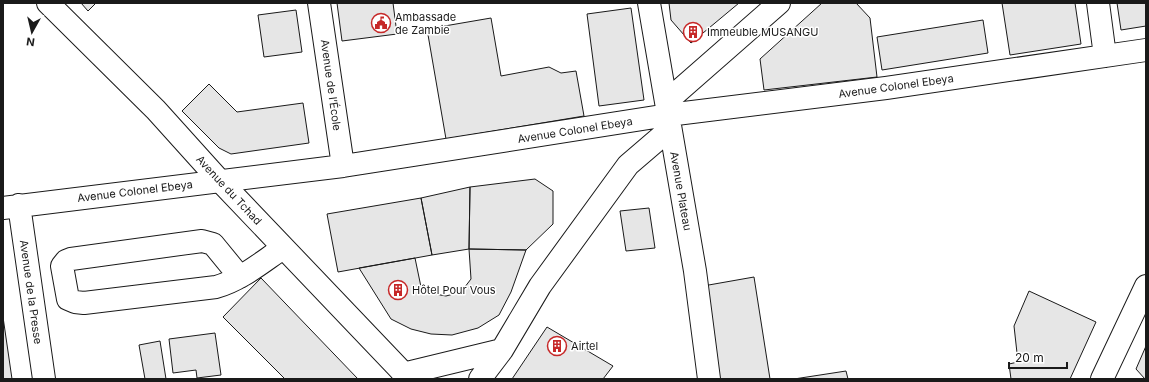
<svg xmlns="http://www.w3.org/2000/svg" width="1149" height="382" font-family="Inter,sans-serif">
<style>
.building{fill:#e6e6e6;stroke:#1a1a1a}
.lines{fill:none;stroke-linecap:round;stroke-linejoin:round}
.minor-casing{stroke:#1a1a1a;stroke-width:24}
.major-casing{stroke:#1a1a1a;stroke-width:24}
.minor{stroke:#fff;stroke-width:22}
.major{stroke:#fff;stroke-width:22}
.labels{text-anchor:middle;dominant-baseline:central;stroke-width:3;stroke-linejoin:round;paint-order:stroke}
.poi-label{font-size:11px;fill:#1a1a1a;stroke:#fff;text-anchor:start}
.street-label{font-size:11px;fill:#1a1a1a;stroke:#fff}
</style>
<rect width="100%" height="100%" fill="#fff"/>
<path class="building" d="M81 3H96L88 11Z
M337 3H393L397 34 342 41Z
M669 3H739L691 43 671 20Z
M822 3H856L870 18 877 77 764 90 760 59Z
M1002 3H1075L1081 44 1010 55Z
M1117 3H1146V26L1121 30Z
M631 8 644 100 599 106 587 14Z
M296 10 302 52 264 57 258 15Z
M491 18 501 76 549 67 561 73 576 71 584 116 446 139 427 29Z
M983 20 988 53 882 70 877 37Z
M209 84 237 112 303 103 309 143 231 154 219 148 182 111Z
M535 179 553 191V224L526 250 469 249 470 187Z
M470 187 469 249 432 255 421 198Z
M421 198 432 255 338 272 327 214Z
M649 208 655 248 626 251 620 211Z
M469 249 526 250 511 292 499 315 478 328 452 335 431 334 411 329 391 319 359 268 415 258 421 287 429 293 446 296 461 292 471 279Z
M754 277 770 379H718L703 286Z
M261 278 358 379H285L223 317Z
M1029 291 1096 322 1070 379H1011L1009 364 1018 362 1014 326Z
M3 317 12 379H3Z
M547 327 613 366 603 379H512Z
M215 333 221 375 197 378 196 370 173 373 169 339Z
M160 341 166 379H145L139 345Z
M1146 346V379H1145L1136 369Z
M846 371 848 379H794Z"/>
<g class="lines">
<defs>
<path id="minor" d="M319 3 343 166
M649 3 695 271 709 379
M1098 3 1105 56
M666 102 779 3
M19 205 44 379
M3 208 343 166 668 115 886 88 1146 50
M240 277 213 244 202 241 71 259 66 261 62 266 68 299 75 302 84 303 216 287C241 280 262 262 283 248
M403 374 502 350
M480 379 502 350 540 286 628 165 670 129
M1102 379 1146 286"/>
<path id="major" d="M48 3 156 110 220 181 409 379"/>
</defs>
<use href="#minor" class="minor-casing"/>
<use href="#major" class="major-casing"/>
<use href="#minor" class="minor"/>
<use href="#major" class="major"/>
</g>
<defs>
<symbol id="civic-ring" viewBox="-11 -11 22 22"><circle r="9.5" fill="#fff" stroke="#c62828" stroke-width="1.5"/><path d="M-.6-6.5H3V-4.5H.6V-3L4-1V1h2V6H-6V1h2V-1L-.6-3ZM-1.2 2.5V6h2.4V2.5Z" fill="#c62828"/></symbol>
<symbol id="building-ring" viewBox="-11 -11 22 22"><circle r="9.5" fill="#fff" stroke="#c62828" stroke-width="1.5"/><path d="M-4-6H4V6H1V3H-1V6H-4ZM-2.5-4.3h1.7v1.8h-1.7ZM.8-4.3h1.7v1.8H.8ZM-2.5-1h1.7V.8h-1.7ZM.8-1h1.7V.8H.8Z" fill="#c62828"/></symbol>
</defs>
<g fill-rule="evenodd">
<use href="#civic-ring" x="370" y="12" width="22" height="22"/>
<use href="#building-ring" x="682" y="21" width="22" height="22"/>
<use href="#building-ring" x="387" y="279" width="22" height="22"/>
<use href="#building-ring" x="546" y="335" width="22" height="22"/>
</g>
<g class="labels">
<g class="poi-label">
<text x="395" y="17">Ambassade<tspan x="395" dy="13">de Zambie</tspan></text>
<text x="707" y="32">Immeuble MUSANGU</text>
<text x="412" y="290">Hôtel Pour Vous</text>
<text x="571" y="346">Airtel</text>
</g>
<g class="street-label">
<text transform="translate(331 85) rotate(82)">Avenue de l’École</text>
<text transform="translate(896 86) rotate(-8)">Avenue Colonel Ebeya</text>
<text transform="translate(575 130) rotate(-9)">Avenue Colonel Ebeya</text>
<text transform="translate(229 190) rotate(47)">Avenue du Tchad</text>
<text transform="translate(135 191) rotate(-7)">Avenue Colonel Ebeya</text>
<text transform="translate(681 191) rotate(80)">Avenue Plateau</text>
<text transform="translate(31 292) rotate(82)">Avenue de la Presse</text>
</g>
</g>
<rect width="1149" height="382" fill="none" stroke="#1a1a1a" stroke-width="8"/>
<g transform="translate(32 32) rotate(188)" stroke="#ffffff" stroke-width="3" paint-order="stroke">
<path d="M0-3L7 15L0 10L-7 15Z" fill="#1a1a1a"/>
<text y="-6" font-size="11" font-weight="bold" text-anchor="middle" fill="#1a1a1a">N</text>
</g>
<path d="M1009 362v6h58v-6" fill="none" stroke="#1a1a1a" stroke-width="2"/>
<text x="1015" y="362" font-size="12" fill="#1a1a1a" stroke="#ffffff" stroke-width="3" paint-order="stroke">20 m</text>
</svg>
